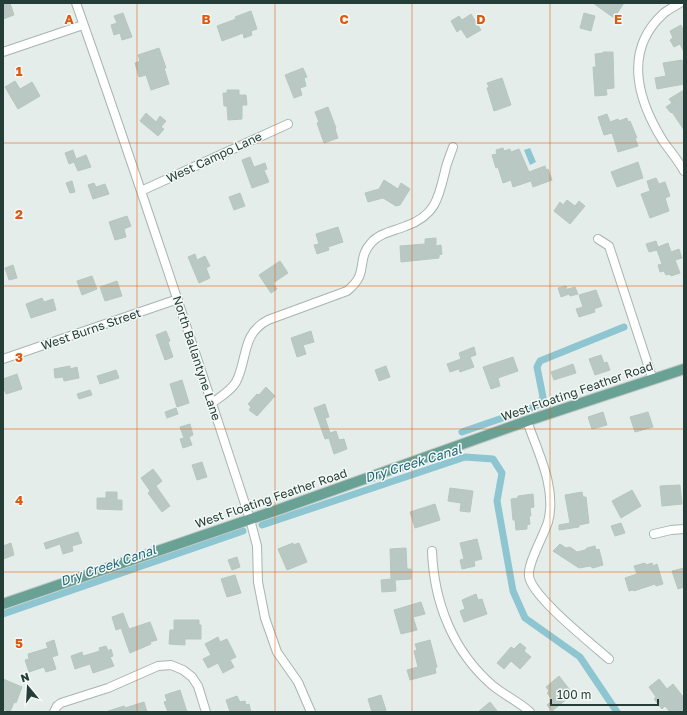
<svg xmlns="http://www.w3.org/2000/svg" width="687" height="715" font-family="'Golos Text',sans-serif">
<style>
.water{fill:#8dc5d0}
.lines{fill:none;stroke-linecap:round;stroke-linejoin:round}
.canal{stroke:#8dc5d0;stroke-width:7}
.building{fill:#b9c8c2;stroke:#b6c7c0}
.minor-casing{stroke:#a7b5b0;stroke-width:10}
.major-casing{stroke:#c2c9c7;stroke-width:12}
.minor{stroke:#fff;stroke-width:8}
.major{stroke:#69a194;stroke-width:10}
.grid{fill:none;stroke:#de580e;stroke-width:1;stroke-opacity:0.55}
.labels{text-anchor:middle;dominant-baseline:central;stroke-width:3;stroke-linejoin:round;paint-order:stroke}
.street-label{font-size:12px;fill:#243e37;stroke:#f4f9f7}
.water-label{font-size:13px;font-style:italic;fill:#1f6979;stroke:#f4f9f7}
.grid-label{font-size:13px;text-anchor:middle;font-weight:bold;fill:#de580e;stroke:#f4f9f7;stroke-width:3;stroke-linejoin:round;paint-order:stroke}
</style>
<rect width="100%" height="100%" fill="#e4ede9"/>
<path class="water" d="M530 148 536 162 530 165 524 150Z"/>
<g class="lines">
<path class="canal" d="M462 432 534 407 540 403 543 397 537 367 540 361 624 327
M262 525 465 457 493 459 502 473 497 501 513 591 525 618 580 657 617 712
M3 614 243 531"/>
</g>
<path class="building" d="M3 3H10L14 15 3 19Z
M593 3H624L614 18Z
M251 11 257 29 251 31 252 35 244 38 243 33 222 41 217 26 236 19 235 17Z
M123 13 132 37 122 40 120 33 114 35 111 25 117 23 114 16Z
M584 13 595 16 591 31 580 28Z
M471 14 481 30 467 38 461 29 457 32 451 21 459 16 462 20Z
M681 25 684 32V52L680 44 674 47 670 40 673 38 670 31Z
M159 48 166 68H164L169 84 151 90 146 75 139 77 135 63 140 61 138 55Z
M603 52H613L614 88 606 89 607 95 595 96 593 67H596L595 54 603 53Z
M682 60 684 69V84L657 89 655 78 666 76 663 63Z
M303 68 307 77 304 78 306 86 300 88 302 95 294 98 285 75Z
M502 78 511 105 494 111 487 88 489 87 487 83Z
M15 81 20 89 32 82 40 96 18 109 5 87Z
M227 90H239V95H246L247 105H242V119L228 120 227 106H224L223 93H227Z
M684 90V130L672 112 671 113 666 107 672 103 669 99Z
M328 107 336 128 335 129 338 138 324 143 317 123 319 122 315 112Z
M146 113 156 122 160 116 166 121 161 127 164 129 158 136 140 121Z
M607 114 610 122 618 119 619 121 627 118 628 122 630 121 637 138H635L638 146 618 152 612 133 604 135 598 117Z
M503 148 504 151 510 149 511 152 519 149 529 172 545 166 546 170 548 169 552 180 533 187 531 181 513 187 511 180 503 183 498 167 496 168 492 155 497 154 496 150Z
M73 150 76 159 86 155 91 167 78 171 74 162 69 164 65 153Z
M250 157 254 167 265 163 267 169 264 170 269 182 252 188 242 160Z
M638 162 643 178 617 187 611 172Z
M656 178 659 184 665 182 670 196 665 198 669 211 650 218 641 194 650 191 647 181Z
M384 180 398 189 401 183 410 189 400 205 396 206 383 198 368 202 365 193 379 189Z
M72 181 75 192 70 193 66 183Z
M94 183 96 187 105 184 109 194 93 199 88 185Z
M240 193 245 206 234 210 229 197Z
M567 200 575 206 579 201 585 206 570 224 554 211 560 202 563 205Z
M127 216 131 226 124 229 126 237 115 240 109 222Z
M338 227 343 242 328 247 329 250 317 254 314 245 319 244 316 234Z
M436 238V246L441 245 442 254 439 255V258L401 262 400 246 425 244V239Z
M656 241 658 247 668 243 671 252 679 249 682 258 675 260 680 273 671 276 670 274 666 275 664 271 660 272 658 265 662 264 657 250 649 252 646 244Z
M195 254 197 260 205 256 210 266 206 268 210 278 199 283 188 257Z
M280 261 288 273 273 283 277 289 271 293 259 275Z
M13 265 17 278 9 280 5 268Z
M92 276 97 289 82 295 77 281Z
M117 281 122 296 105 301 100 287Z
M566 286 569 294 561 297 558 288Z
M575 287 578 294 570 296 568 289Z
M596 290 602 306 594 309 595 312 579 317 576 309 583 307 579 295Z
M42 298 44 302 53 299 56 310 31 318 26 304Z
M166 331 170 341 168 342 173 357 165 360 156 335Z
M311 331 314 342 303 345 306 354 297 357 291 338Z
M474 347 476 355 470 357 474 367 460 372 459 369 450 372 447 364 461 359 459 353Z
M601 355 604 363 607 362 610 370 595 375 589 359Z
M513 357 518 371 498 378 500 386 491 389 483 367Z
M573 364 576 373 554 380 551 372Z
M70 366V369L77 367 79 378 64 381 63 377 55 378 54 369Z
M386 366 390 377 379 381 375 370Z
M116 370 119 378 100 384 97 376Z
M17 374 22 389 6 394 3 386V379Z
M182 380 189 403 177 407 170 384Z
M266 387 275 396 257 416 249 410 251 407 248 404 257 394 259 395Z
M90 390 92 395 79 399 77 394Z
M325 404 329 417 325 418 330 433 336 431 339 440 344 439 347 449 334 454 329 438 325 439 314 408Z
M176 408 178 414 167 418 165 412Z
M603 412 607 425 592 429 588 417Z
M648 412 653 427 635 432 630 417Z
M190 424 193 435 189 437 192 445 183 448 180 439 184 438 180 427Z
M202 462 207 477 197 480 192 465Z
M153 469 162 481 156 486 170 506 162 512 148 493 150 491 141 478Z
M680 485 682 504 662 506 660 486Z
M450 488 473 491 470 512 460 511 461 503 448 501Z
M632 490 641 506 621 518 612 501Z
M106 492H117V500H122V510L97 509V498H106Z
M582 492 583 497H586L589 523 579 525V527L559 530V525L570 523 565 495Z
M533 494 534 507 530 508 531 516H529L530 524 527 525V529L516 530 515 520H513L511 499 518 498V496Z
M435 504 440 520 415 528 410 512Z
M621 523 625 533 615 536 611 526Z
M78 532 82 543 72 546 73 551 63 554 60 544 46 549 44 543Z
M477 539 482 559 474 561 475 566 462 569 460 560 464 559 460 543Z
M11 543 14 555 3 559V546Z
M293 543V545L299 543 307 562 287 570 278 549Z
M560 544 566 548 570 547 577 552 585 550 587 548 595 546 596 550 599 549 603 565 593 568 590 566 579 568 553 551Z
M406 548 407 569H411V579L395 580 396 591 382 592 381 580 391 579 390 549Z
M237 557 240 567 232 570 228 560Z
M645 563 646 565 652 563 653 566 657 564 663 584 656 586 655 584 634 591 633 590 629 591 625 578 637 574 634 566Z
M684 568V587L678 589 672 571Z
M235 575 241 593 227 597 221 579Z
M476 594 478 600 482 599 487 614 464 622 460 611 465 609 462 600Z
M421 602 425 614 413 617 417 630 401 634 394 610Z
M123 613 129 629 150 622 157 640 150 642 151 644 130 653 121 628 116 630 112 617Z
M174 620H199V625H201V639H185V645L169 644 170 630H174Z
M218 637 220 642 227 639 236 657 230 660 234 667 223 673 218 663 208 668 203 659 211 655 205 644Z
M54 640 58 655 52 657 56 669 46 672 44 667 29 672 25 660 29 659 28 654 48 648 46 643Z
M430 640 437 667 435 668 436 673 410 680 407 670 418 667 414 651 417 650 415 644Z
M520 643 526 648 524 651 531 657 520 669 511 661 504 669 497 663 511 647 514 649Z
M106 646 108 651 111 649 113 656 110 657 114 666 93 673 90 664 75 669 71 656 82 652 83 656 100 651 99 648Z
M559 676 573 694 552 711 547 705 553 700 547 693 549 691 546 687Z
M3 679 22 687 16 703 14 702 10 712 3 709Z
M659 679 667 689 673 684 684 698V712H670L665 706 662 709 654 699 656 697 649 687Z
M180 690 187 712H168L164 702 167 701 165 695Z
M381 695 386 710 379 712H372L368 699Z
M237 696 240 702 245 701 246 705 249 704 251 712H230L226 700Z
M144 702 147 712H109L108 711 124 706 125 708Z
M490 702 498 712H478Z"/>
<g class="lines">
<defs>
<path id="minor" d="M76 3C137 174 193 346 250 519L257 546 258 582 265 618 277 652 298 682 311 712
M680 3C675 6 669 9 664 13 623 50 637 99 663 141 670 151 678 160 684 171
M3 52 83 25
M141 191 288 124
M598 239 609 246 653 380
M3 359 178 299
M212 403C220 397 231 391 236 382 248 359 241 334 268 320L347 291C352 287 356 283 359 277 364 265 360 255 371 243 379 233 394 231 406 226 437 215 439 196 446 167 448 160 451 153 453 147
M527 421C538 453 557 488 548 522 544 535 527 564 529 576 531 596 592 644 609 659
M654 534 671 530 684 529
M432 551C434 603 453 651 492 685 504 695 519 702 530 712
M54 712 57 706 61 703 108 688 158 666 171 665 183 670 192 677 198 686 206 712"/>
<path id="major" d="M3 604 283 508 527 421 684 369"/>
</defs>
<use href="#minor" class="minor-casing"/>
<use href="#major" class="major-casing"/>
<use href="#minor" class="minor"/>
<use href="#major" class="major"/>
</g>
<path class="grid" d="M137 3V712M275 3V712M412 3V712M550 3V712M3 143H684M3 286H684M3 429H684M3 572H684"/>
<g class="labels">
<g class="street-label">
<text transform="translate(214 157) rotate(-25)">West Campo Lane</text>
<text transform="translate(91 329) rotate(-19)">West Burns Street</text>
<text transform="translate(197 358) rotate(72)">North Ballantyne Lane</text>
<text transform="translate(577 391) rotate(-19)">West Floating Feather Road</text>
<text transform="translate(271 498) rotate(-19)">West Floating Feather Road</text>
</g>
<g class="water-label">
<text transform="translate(413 463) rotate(-17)">Dry Creek Canal</text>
<text transform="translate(108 565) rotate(-19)">Dry Creek Canal</text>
</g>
</g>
<g class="grid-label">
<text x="69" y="24">A</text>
<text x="206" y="24">B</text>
<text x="344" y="24">C</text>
<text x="481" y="24">D</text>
<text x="618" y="24">E</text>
<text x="19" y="76">1</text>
<text x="19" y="219">2</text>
<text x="19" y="362">3</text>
<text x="19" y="505">4</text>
<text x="19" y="648">5</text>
</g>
<rect width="687" height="715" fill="none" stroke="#243e37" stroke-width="8"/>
<g transform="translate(28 687) rotate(342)" stroke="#f4f9f7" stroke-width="3" paint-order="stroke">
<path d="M0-3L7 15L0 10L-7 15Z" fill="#243e37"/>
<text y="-6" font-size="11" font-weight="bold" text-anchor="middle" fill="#243e37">N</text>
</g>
<path d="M551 699v6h107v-6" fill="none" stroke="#243e37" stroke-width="2"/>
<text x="557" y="699" font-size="12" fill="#243e37" stroke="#f4f9f7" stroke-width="3" paint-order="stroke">100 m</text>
</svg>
